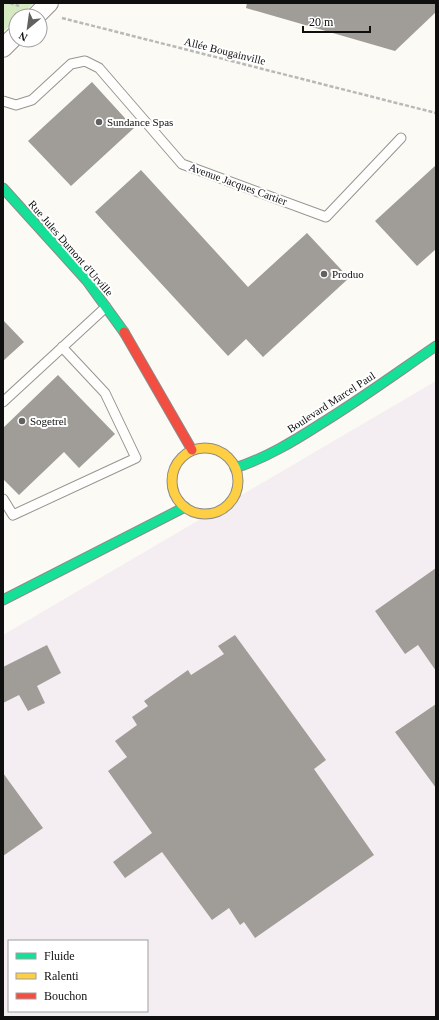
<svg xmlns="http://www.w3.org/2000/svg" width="439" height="1020" font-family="'Times New Roman',serif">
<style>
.industrial{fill:#f4edf1;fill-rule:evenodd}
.forest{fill:#d5eac1}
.building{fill:#a09d99}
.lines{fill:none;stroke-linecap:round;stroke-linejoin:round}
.lane-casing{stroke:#969592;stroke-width:11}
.street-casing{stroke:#969592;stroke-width:20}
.fast-casing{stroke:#8c8b89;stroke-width:11}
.slow-casing{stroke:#8c8b89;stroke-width:11}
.jam-casing{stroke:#8c8b89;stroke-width:11}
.path{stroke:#b9b9b8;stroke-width:2.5;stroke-dasharray:4 2;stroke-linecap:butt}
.lane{stroke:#fffefd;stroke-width:9}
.street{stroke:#fffefd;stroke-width:18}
.fast{stroke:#16e098;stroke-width:9}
.slow{stroke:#ffcf43;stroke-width:9}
.jam{stroke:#f24e42;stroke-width:9}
.poi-dot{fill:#62615f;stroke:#fff;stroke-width:1.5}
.labels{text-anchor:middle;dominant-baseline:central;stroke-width:4;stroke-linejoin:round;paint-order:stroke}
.street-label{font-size:11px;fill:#0f0f0f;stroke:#fff}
.poi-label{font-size:11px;fill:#0f0f0f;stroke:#fff;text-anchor:start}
</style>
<rect width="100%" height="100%" fill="#fcfaf4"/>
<path class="industrial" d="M436 381V1017H3V635ZM9 941H147V1011H9Z"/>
<path class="forest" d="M3 3H34L20 16H16V20L3 32Z"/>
<path class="building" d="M247 3H436V12L395 51 246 8Z
M92 82 134 128 71 186 28 141Z
M436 165V249L417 266 375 221Z
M141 170 248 287 307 233 349 278 263 357 246 339 228 356 95 212Z
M3 320 24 342 3 361Z
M58 375 115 434 79 468 64 452 19 495 3 479V428Z
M436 568V671L418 645 405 654 375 611Z
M235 635 326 760 314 769 374 855 255 938 244 922 240 925 229 908 212 920 162 852 125 878 113 862 152 833 108 771 127 757 115 741 137 725 132 717 148 706 144 701 188 670 191 675 224 654 218 646Z
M47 645 61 673 37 686 45 703 28 711 19 695 3 703V667Z
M436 704V788L395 732Z
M3 773 43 828 3 856Z"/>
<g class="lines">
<defs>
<path id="lane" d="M3 101 16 105 32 100 71 64 85 61 99 68 182 164 326 217 401 138
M3 402 106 307
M3 499 13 515 136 458 105 393 62 347"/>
<path id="street" d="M36 16 49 3
M3 48 16 35"/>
<path id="fast" d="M3 188 87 281 124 332
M235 468C266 458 294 441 322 423 361 399 398 372 436 346
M3 600 185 507"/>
<path id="slow" d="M172 481a33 33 0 1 1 66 0a33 33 0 1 1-66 0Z"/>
<path id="jam" d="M124 332 192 450"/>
</defs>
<use href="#lane" class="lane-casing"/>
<use href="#street" class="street-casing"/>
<use href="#fast" class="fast-casing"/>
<use href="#slow" class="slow-casing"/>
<use href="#jam" class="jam-casing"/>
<path class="path" d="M10 3 19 6
M62 18 436 113"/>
<use href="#lane" class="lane"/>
<use href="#street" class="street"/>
<use href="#fast" class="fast"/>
<use href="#slow" class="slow"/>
<use href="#jam" class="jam"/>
</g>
<g class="poi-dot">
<circle cx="99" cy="122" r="4"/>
<circle cx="324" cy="274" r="4"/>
<circle cx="22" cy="421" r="4"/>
</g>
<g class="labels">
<g class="street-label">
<text transform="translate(225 51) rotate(14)">Allée Bougainville</text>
<text transform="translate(238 184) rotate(20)">Avenue Jacques Cartier</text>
<text transform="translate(71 248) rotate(49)">Rue Jules Dumont d'Urville</text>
<text transform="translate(331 402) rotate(-33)">Boulevard Marcel Paul</text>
</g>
<g class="poi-label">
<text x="107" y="122">Sundance Spas</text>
<text x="332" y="274">Produo</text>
<text x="30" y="421">Sogetrel</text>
</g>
</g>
<rect width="439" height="1020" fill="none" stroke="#0f0f0f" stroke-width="8"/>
<rect x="8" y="940" width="140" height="72" fill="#ffffff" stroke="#9f9f9f"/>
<rect x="16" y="953" width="20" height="6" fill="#16e098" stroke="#9f9f9f"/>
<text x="44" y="960" font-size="12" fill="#0f0f0f">Fluide</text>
<rect x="16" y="973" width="20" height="6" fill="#ffcf43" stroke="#9f9f9f"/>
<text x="44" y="980" font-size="12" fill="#0f0f0f">Ralenti</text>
<rect x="16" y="993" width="20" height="6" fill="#f24e42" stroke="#9f9f9f"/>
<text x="44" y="1000" font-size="12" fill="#0f0f0f">Bouchon</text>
<g transform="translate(28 28) rotate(209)"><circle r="19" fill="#ffffff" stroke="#9f9f9f"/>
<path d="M0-3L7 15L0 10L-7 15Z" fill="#62615f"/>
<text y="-6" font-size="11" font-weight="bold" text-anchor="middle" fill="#0f0f0f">N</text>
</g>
<path d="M303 26v6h67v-6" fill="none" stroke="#0f0f0f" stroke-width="2"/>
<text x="309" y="26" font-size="12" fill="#0f0f0f" stroke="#ffffff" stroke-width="3" paint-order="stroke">20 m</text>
</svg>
